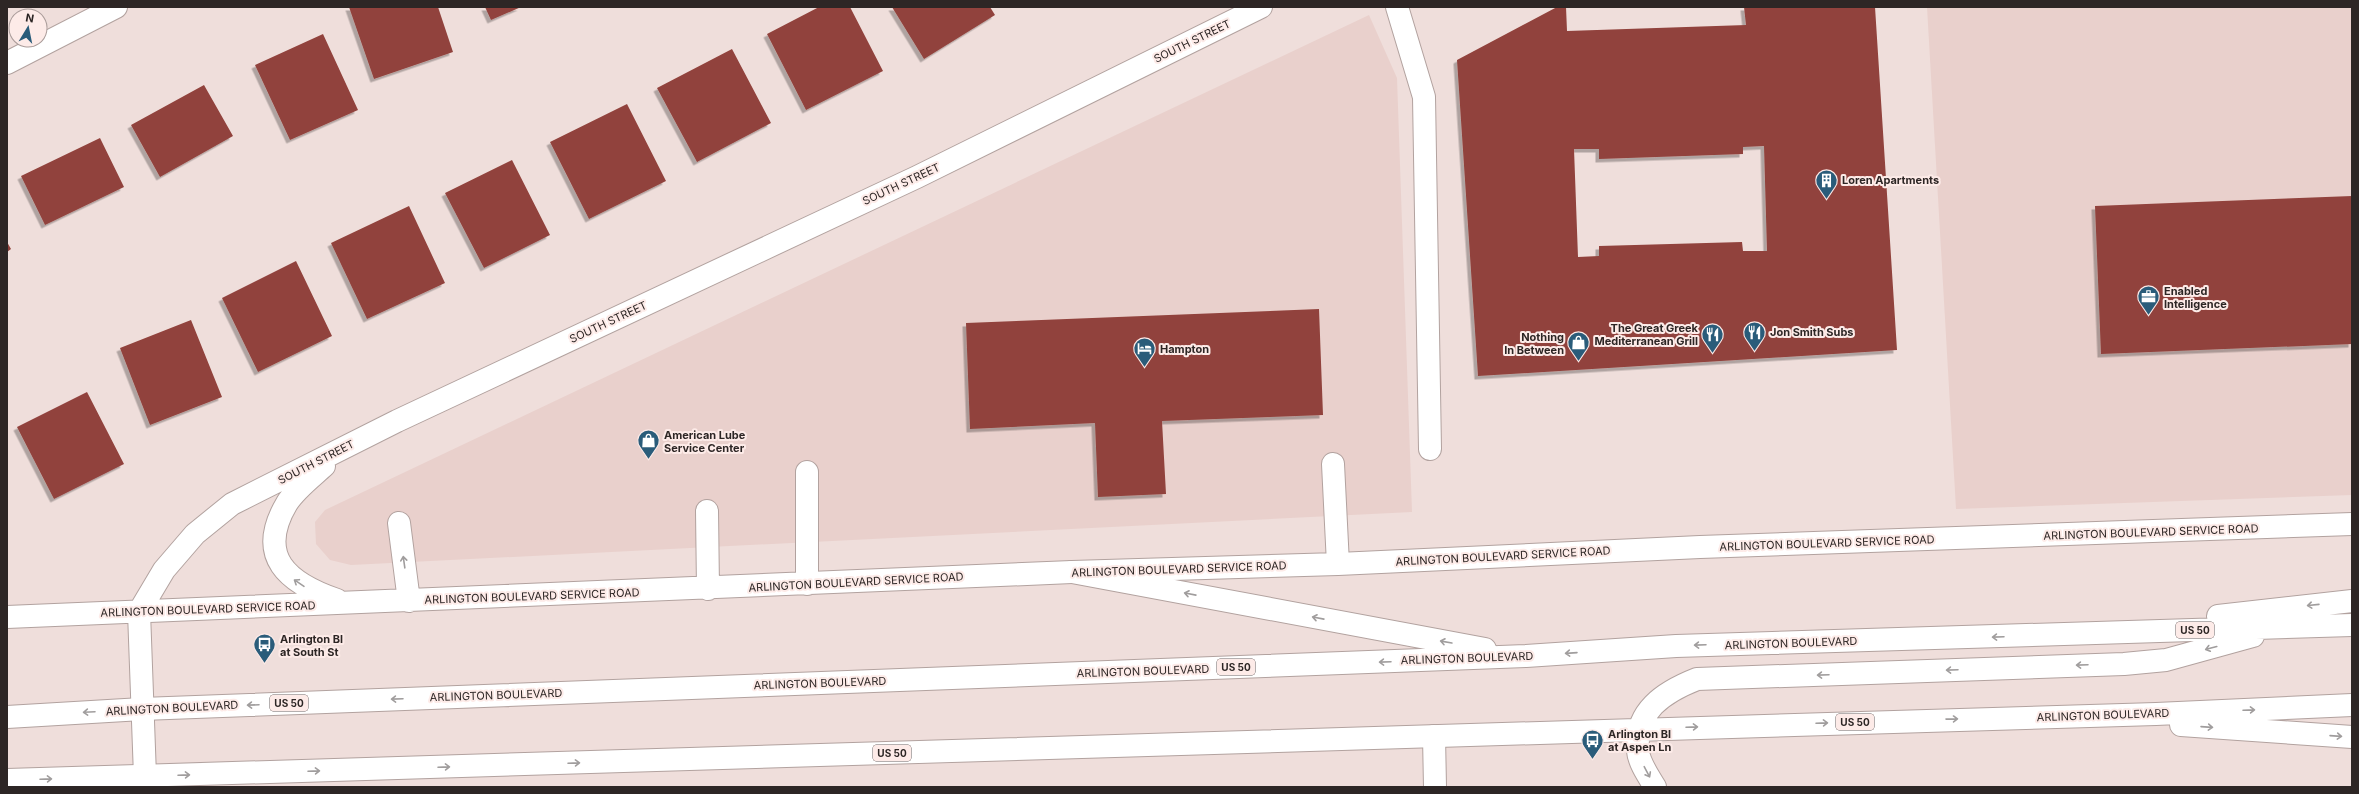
<svg xmlns="http://www.w3.org/2000/svg" width="2359" height="794" font-family="Inter,sans-serif">
<style>
.built{fill:#e9d0cc}
.building{fill:#91423c;fill-rule:evenodd;filter:url(#shadow)}
.lines{fill:none;stroke-linecap:round;stroke-linejoin:round}
.minor-casing{stroke:#b2a29f;stroke-width:24}
.highway-casing{stroke:#b2a29f;stroke-width:24}
.minor{stroke:#fff;stroke-width:22}
.highway{stroke:#fff;stroke-width:22}
.oneway{stroke:#a09d9d}
.labels{text-anchor:middle;dominant-baseline:central;stroke-width:4;stroke-linejoin:round;paint-order:stroke}
.shield{fill:#fdebe8;stroke:#6b6160;stroke-width:1}
.shield-label{font-size:10px;font-weight:bold;fill:#2d2625}
.street-label{font-size:11px;fill:#2d2625;stroke:#fdebe8}
.poi-label{font-size:11px;font-weight:bold;fill:#2d2625;stroke:#fdebe8;text-anchor:start}
</style>
<defs>
<filter id="shadow"><feDropShadow dx="-3.5" dy="3.5" stdDeviation="0" flood-color="#0004"/></filter>
</defs>
<rect width="100%" height="100%" fill="#efdedb"/>
<path class="built" d="M1927 7H2352V495L1956 509Z
M1369 15 1397 78 1412 512 351 565 330 560 316 544 315 522 325 510Z"/>
<path class="building" d="M349 7H438L453 52 374 79Z
M485 7H521L491 20Z
M819 7H850L883 71 806 110 767 34Z
M892 7H990L995 15 924 59Z
M1557 7H1566L1567 31 1746 25 1744 7H1875L1897 350 1478 376 1457 60ZM1764 146 1767 251H1743L1742 242 1599 246V256L1578 257 1574 149H1599V159L1743 154V147Z
M323 34 358 110 290 140 255 65Z
M732 49 771 123 697 162 657 88Z
M204 85 233 136 160 177 131 125Z
M627 104 666 181 589 219 550 142Z
M100 138 124 187 45 225 21 176Z
M512 160 550 235 484 268 445 193Z
M2352 196V344L2101 354 2095 206Z
M409 206 445 283 367 319 331 243Z
M7 242 11 249 7 252Z
M296 261 332 336 258 372 222 298Z
M1319 309 1323 415 1162 421 1166 494 1098 497 1095 423 970 429 966 323Z
M191 320 222 397 150 425 120 348Z
M87 392 124 464 54 499 17 427Z"/>
<g class="lines">
<defs>
<path id="minor" d="M1397 7 1424 97 1430 449
M7 63 116 7
M1333 464 1338 564
M324 466C312 477 296 489 287 503 255 557 288 583 337 600
M707 511 708 589
M399 523 409 601
M807 584V472
M7 617 1072 572 1338 564 1700 547 2352 524
M1434 736 1435 787
M145 776 139 612 164 570 195 534 232 504 397 421 917 177 1261 7"/>
<path id="highway" d="M1072 572 1485 649
M2218 616 2352 601
M7 717 142 709 1526 656 1676 646 2352 625
M2181 725 2352 737
M7 780 2156 714 2352 705
M1655 787C1649 777 1639 763 1638 751 1634 711 1664 692 1697 679L2124 664 2166 660 2253 636"/>
</defs>
<use href="#minor" class="minor-casing"/>
<use href="#highway" class="highway-casing"/>
<use href="#minor" class="minor"/>
<use href="#highway" class="highway"/>
</g>
<defs><path id="oneway-shaft" d="M-6 0H5M1.5-3L5.5 0L1.5 3" fill="none" stroke-width="1.6" stroke-linecap="round" stroke-linejoin="round"/></defs>
<g class="oneway">
<use href="#oneway-shaft" transform="translate(404 562) rotate(-98)"/>
<use href="#oneway-shaft" transform="translate(299 583) rotate(-146)"/>
<use href="#oneway-shaft" transform="translate(1190 594) rotate(-169)"/>
<use href="#oneway-shaft" transform="translate(2313 605) rotate(174)"/>
<use href="#oneway-shaft" transform="translate(1318 618) rotate(-169)"/>
<use href="#oneway-shaft" transform="translate(1998 637) rotate(178)"/>
<use href="#oneway-shaft" transform="translate(1446 642) rotate(-170)"/>
<use href="#oneway-shaft" transform="translate(1700 645) rotate(178)"/>
<use href="#oneway-shaft" transform="translate(2211 648) rotate(165)"/>
<use href="#oneway-shaft" transform="translate(1571 653) rotate(176)"/>
<use href="#oneway-shaft" transform="translate(1385 662) rotate(178)"/>
<use href="#oneway-shaft" transform="translate(2082 665) rotate(178)"/>
<use href="#oneway-shaft" transform="translate(1952 670) rotate(178)"/>
<use href="#oneway-shaft" transform="translate(1823 675) rotate(178)"/>
<use href="#oneway-shaft" transform="translate(397 699) rotate(178)"/>
<use href="#oneway-shaft" transform="translate(253 705) rotate(178)"/>
<use href="#oneway-shaft" transform="translate(2249 710) rotate(-2)"/>
<use href="#oneway-shaft" transform="translate(89 712) rotate(177)"/>
<use href="#oneway-shaft" transform="translate(1952 719) rotate(-1)"/>
<use href="#oneway-shaft" transform="translate(1822 723) rotate(-2)"/>
<use href="#oneway-shaft" transform="translate(1692 727) rotate(-2)"/>
<use href="#oneway-shaft" transform="translate(2207 727) rotate(4)"/>
<use href="#oneway-shaft" transform="translate(2336 736) rotate(4)"/>
<use href="#oneway-shaft" transform="translate(574 763) rotate(-2)"/>
<use href="#oneway-shaft" transform="translate(444 767) rotate(-2)"/>
<use href="#oneway-shaft" transform="translate(314 771) rotate(-2)"/>
<use href="#oneway-shaft" transform="translate(1647 772) rotate(62)"/>
<use href="#oneway-shaft" transform="translate(184 775) rotate(-2)"/>
<use href="#oneway-shaft" transform="translate(46 779) rotate(-2)"/>
</g>
<defs>
<symbol id="building-pin" viewBox="-11 -11 22 30"><path d="M0 17L-7.5 6A9.5 9.5 0 1 1 7.5 6Z" fill="#2a5c7a" stroke="#fdebe8"/><path d="M-4-6H4V6H1V3H-1V6H-4ZM-2.5-4.3h1.7v1.8h-1.7ZM.8-4.3h1.7v1.8H.8ZM-2.5-1h1.7V.8h-1.7ZM.8-1h1.7V.8H.8Z" fill="#fff"/></symbol>
<symbol id="office-pin" viewBox="-11 -11 22 30"><path d="M0 17L-7.5 6A9.5 9.5 0 1 1 7.5 6Z" fill="#2a5c7a" stroke="#fdebe8"/><path d="M-6-3h4V-5.5h4V-3h4V5H-6ZM-1-4.5V-3h2v-1.5ZM-6 0V1H6V0Z" fill="#fff"/></symbol>
<symbol id="restaurant-pin" viewBox="-11 -11 22 30"><path d="M0 17L-7.5 6A9.5 9.5 0 1 1 7.5 6Z" fill="#2a5c7a" stroke="#fdebe8"/><path d="M-5-6h1v4h1v-4h1v4h1v-4h1v5L-1.5 .5V6h-2V.5L-5-1ZM5-6V6H3V1.5H1.5Q1.5-4 5-6Z" fill="#fff"/></symbol>
<symbol id="shop-pin" viewBox="-11 -11 22 30"><path d="M0 17L-7.5 6A9.5 9.5 0 1 1 7.5 6Z" fill="#2a5c7a" stroke="#fdebe8"/><path d="M-5-2.5h2.3a2.7 3.5 0 0 1 5.4 0H5L5.5 6h-11ZM-1.5-2.5h3a1.5 2.3 0 0 0-3 0Z" fill="#fff"/></symbol>
<symbol id="hotel-pin" viewBox="-11 -11 22 30"><path d="M0 17L-7.5 6A9.5 9.5 0 1 1 7.5 6Z" fill="#2a5c7a" stroke="#fdebe8"/><path d="M-6-4.5h1.5V1H6V5H4.5V3h-9V5H-6ZM-4 0a1.8 1.8 0 1 1 3.6 0ZM.5 0V-2.5h3Q6-2.5 6 0Z" fill="#fff"/></symbol>
<symbol id="bus-pin" viewBox="-11 -11 22 30"><path d="M0 17L-7.5 6A9.5 9.5 0 1 1 7.5 6Z" fill="#2a5c7a" stroke="#fdebe8"/><path d="M-5-6H5V4H4V6H2V4H-2V6H-4V4H-5ZM-3.5-4V0h7V-4ZM-3.5 1.2v1.5H-2V1.2ZM2 1.2v1.5H3.5V1.2Z" fill="#fff"/></symbol>
</defs>
<g fill-rule="evenodd">
<use href="#building-pin" x="1814" y="168" width="25" height="34"/>
<use href="#office-pin" x="2136" y="284" width="25" height="34"/>
<use href="#restaurant-pin" x="1742" y="320" width="25" height="34"/>
<use href="#restaurant-pin" x="1700" y="322" width="25" height="34"/>
<use href="#shop-pin" x="1566" y="330" width="25" height="34"/>
<use href="#hotel-pin" x="1132" y="336" width="25" height="34"/>
<use href="#shop-pin" x="636" y="428" width="25" height="34"/>
<use href="#bus-pin" x="252" y="632" width="25" height="34"/>
<use href="#bus-pin" x="1580" y="728" width="25" height="34"/>
</g>
<g class="labels">
<g class="shield">
<rect x="2176" y="622" width="38" height="16" rx="3"/>
<rect x="1217" y="659" width="38" height="16" rx="3"/>
<rect x="270" y="695" width="38" height="16" rx="3"/>
<rect x="1836" y="714" width="38" height="16" rx="3"/>
<rect x="873" y="745" width="38" height="16" rx="3"/>
</g>
<g class="shield-label">
<text x="2195" y="630">US 50</text>
<text x="1236" y="667">US 50</text>
<text x="289" y="703">US 50</text>
<text x="1855" y="722">US 50</text>
<text x="892" y="753">US 50</text>
</g>
<g class="street-label">
<text transform="translate(1192 41) rotate(-26)">SOUTH STREET</text>
<text transform="translate(901 184) rotate(-25)">SOUTH STREET</text>
<text transform="translate(608 322) rotate(-25)">SOUTH STREET</text>
<text transform="translate(316 462) rotate(-27)">SOUTH STREET</text>
<text transform="translate(2151 532) rotate(-2)">ARLINGTON BOULEVARD SERVICE ROAD</text>
<text transform="translate(1827 543) rotate(-2)">ARLINGTON BOULEVARD SERVICE ROAD</text>
<text transform="translate(1503 556) rotate(-3)">ARLINGTON BOULEVARD SERVICE ROAD</text>
<text transform="translate(1179 569) rotate(-2)">ARLINGTON BOULEVARD SERVICE ROAD</text>
<text transform="translate(856 582) rotate(-3)">ARLINGTON BOULEVARD SERVICE ROAD</text>
<text transform="translate(532 596) rotate(-2)">ARLINGTON BOULEVARD SERVICE ROAD</text>
<text transform="translate(208 609) rotate(-2)">ARLINGTON BOULEVARD SERVICE ROAD</text>
<text transform="translate(1791 643) rotate(-2)">ARLINGTON BOULEVARD</text>
<text transform="translate(1467 658) rotate(-2)">ARLINGTON BOULEVARD</text>
<text transform="translate(1143 671) rotate(-2)">ARLINGTON BOULEVARD</text>
<text transform="translate(820 683) rotate(-2)">ARLINGTON BOULEVARD</text>
<text transform="translate(496 695) rotate(-2)">ARLINGTON BOULEVARD</text>
<text transform="translate(172 708) rotate(-3)">ARLINGTON BOULEVARD</text>
<text transform="translate(2103 715) rotate(-2)">ARLINGTON BOULEVARD</text>
</g>
<g class="poi-label">
<text x="1842" y="180">Loren Apartments</text>
<text x="2164" y="291">Enabled<tspan x="2164" dy="13">Intelligence</tspan></text>
<text x="1698" y="328" text-anchor="end">The Great Greek<tspan x="1698" dy="13">Mediterranean Grill</tspan></text>
<text x="1770" y="332">Jon Smith Subs</text>
<text x="1564" y="337" text-anchor="end">Nothing<tspan x="1564" dy="13">In Between</tspan></text>
<text x="1160" y="349">Hampton</text>
<text x="664" y="435">American Lube<tspan x="664" dy="13">Service Center</tspan></text>
<text x="280" y="639">Arlington Bl<tspan x="280" dy="13">at South St</tspan></text>
<text x="1608" y="734">Arlington Bl<tspan x="1608" dy="13">at Aspen Ln</tspan></text>
</g>
</g>
<rect width="2359" height="794" fill="none" stroke="#2d2625" stroke-width="16"/>
<g transform="translate(28 28) rotate(10)"><circle r="19" fill="#fdebe8" stroke="#aa9c9a"/>
<path d="M0-3L7 15L0 10L-7 15Z" fill="#2a5c7a"/>
<text y="-6" font-size="11" font-weight="bold" text-anchor="middle" fill="#2d2625">N</text>
</g>
</svg>
